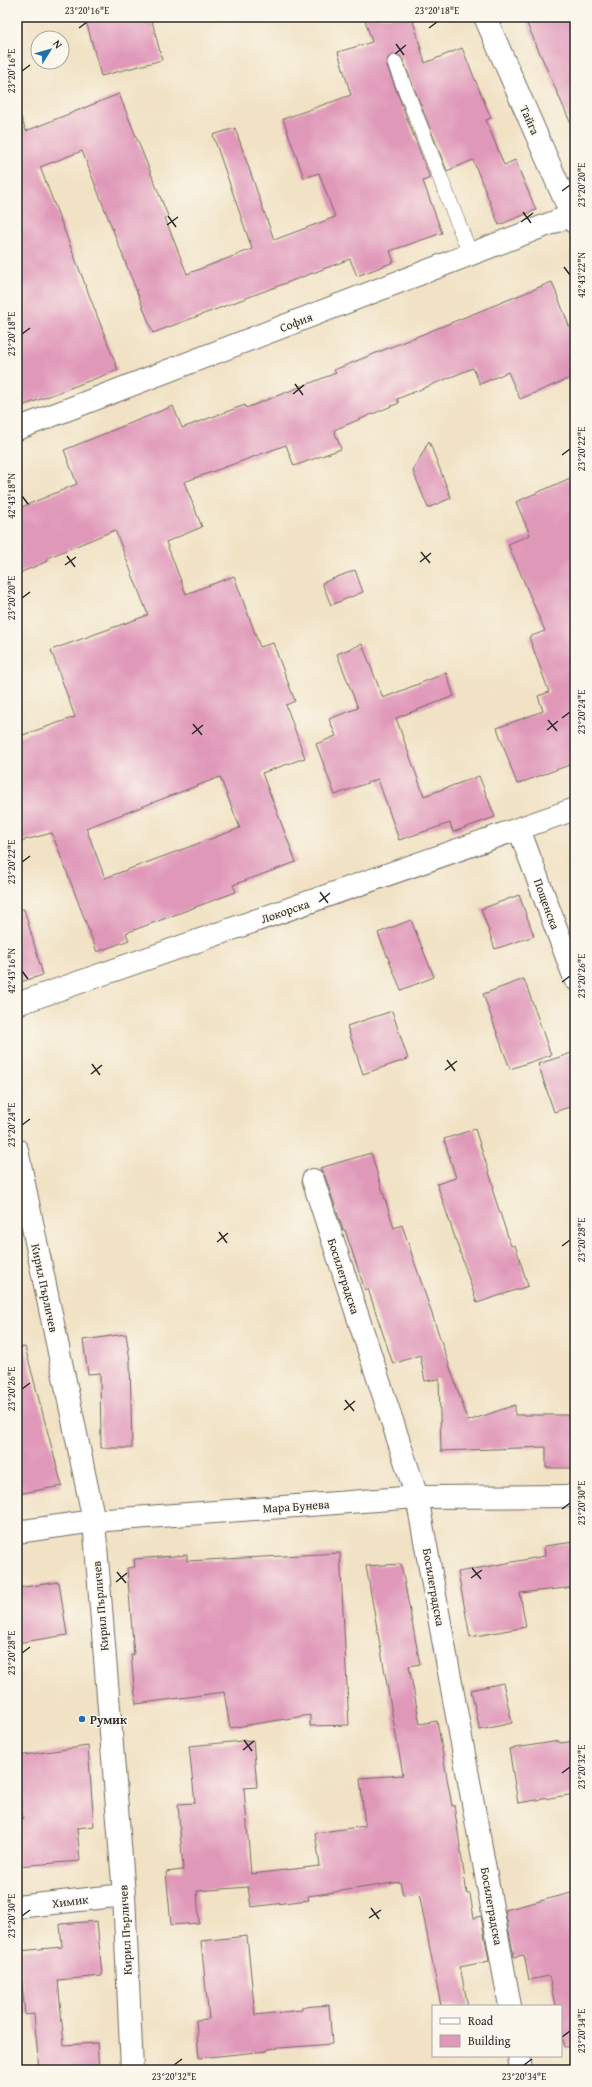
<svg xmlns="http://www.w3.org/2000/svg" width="592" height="2087" font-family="'Gentium Book Plus',serif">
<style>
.building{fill:#e098b9;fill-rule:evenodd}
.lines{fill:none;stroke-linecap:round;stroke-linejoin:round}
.service-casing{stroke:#706b61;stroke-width:16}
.minor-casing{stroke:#706b61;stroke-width:24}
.tertiary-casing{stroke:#706b61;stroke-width:24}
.service{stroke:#fff;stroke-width:15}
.minor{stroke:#fff;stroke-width:22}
.tertiary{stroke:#fff;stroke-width:22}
.ticks{fill:none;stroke:#2b2b2b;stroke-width:1.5}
.poi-dot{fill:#1f6fb2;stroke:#fbf7ec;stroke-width:1.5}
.labels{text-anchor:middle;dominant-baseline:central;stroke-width:3;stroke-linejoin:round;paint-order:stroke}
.street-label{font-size:12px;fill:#2b2b2b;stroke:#fbf7ec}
.poi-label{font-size:12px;font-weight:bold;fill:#2b2b2b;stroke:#fbf7ec;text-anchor:start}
.neatline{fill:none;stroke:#2b2b2b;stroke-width:1.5}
.ticks-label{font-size:10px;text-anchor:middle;fill:#2b2b2b}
</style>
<rect width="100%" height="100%" fill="#fbf7ec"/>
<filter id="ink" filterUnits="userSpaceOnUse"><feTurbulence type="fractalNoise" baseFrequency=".025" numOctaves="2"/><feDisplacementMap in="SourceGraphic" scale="8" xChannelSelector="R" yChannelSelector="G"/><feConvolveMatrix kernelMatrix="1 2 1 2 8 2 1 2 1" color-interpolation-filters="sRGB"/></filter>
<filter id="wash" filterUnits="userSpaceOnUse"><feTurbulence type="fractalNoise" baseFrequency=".012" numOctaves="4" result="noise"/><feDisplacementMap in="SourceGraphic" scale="16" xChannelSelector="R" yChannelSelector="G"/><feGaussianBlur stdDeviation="0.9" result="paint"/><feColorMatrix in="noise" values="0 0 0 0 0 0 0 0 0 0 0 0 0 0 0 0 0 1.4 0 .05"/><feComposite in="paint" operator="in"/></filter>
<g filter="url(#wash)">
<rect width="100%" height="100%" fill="#f1e2c5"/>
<g id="blocks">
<path class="building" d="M85 17H151L162 60 101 76Z
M364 17H412L425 63 462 48 491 118 486 120 504 165 515 160 536 210 499 225 473 160 447 171 403 60 400 56 392 55 388 58 387 66 430 178 423 181 442 233 390 251 394 262 357 276 350 259 153 333 82 151 40 167 118 370 17 408V113L19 112 26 131 119 94 168 216 165 218 187 274 252 249 213 135 235 128 274 240 335 217 319 173 304 178 283 119 351 95 338 52 372 42Z
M524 17H575V133Z
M552 282 575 341V376L520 399 508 372 480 384 473 368 397 399 399 403 334 430 341 449 294 466 286 445 184 482 202 527 166 542 186 594 234 576 260 647 273 643 295 701 286 705 305 758 262 773 296 862 233 885 236 892 126 933 129 940 97 952 52 833 17 842V737L75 717 51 650 148 615 115 530 47 558 48 561 17 574V509L77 484 64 450 173 406 182 428 245 405 246 408 336 373 334 370ZM220 777 240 828 105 878 86 828Z
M429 441 451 498 428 508 413 471Z
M575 476V763L517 784 497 728 543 711 538 696 549 692 529 637 545 631 508 544 530 535 516 502Z
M355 570 363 592 331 605 322 583Z
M362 644 383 698 446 673 454 696 396 718 424 796 479 776 495 817 453 832 450 823 399 840 378 779 335 795 316 744 336 736 329 719 358 708 337 654Z
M519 895 534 936 495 949 481 909Z
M24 909 43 975 17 983V910Z
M411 920 434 977 401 990 378 933Z
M524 979 551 1055 510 1069 483 994Z
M392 1011 408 1059 363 1074 347 1026Z
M575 1052V1105L554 1112 538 1064Z
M475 1129 494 1188 492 1189 511 1246 515 1245 528 1286 477 1303 437 1184 456 1178 444 1139Z
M371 1153 394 1228 402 1225 468 1421 515 1405V1415H575V1468H546V1447L441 1451 439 1379 425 1381 420 1355 393 1364 368 1289 365 1290 345 1230H343L325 1176 320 1168Z
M126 1334 130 1361 132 1448H101L100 1373 88 1374 83 1340Z
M25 1347 62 1486 17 1494V1348Z
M575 1542V1587L520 1593 526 1627 470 1637 458 1572 545 1556 544 1546Z
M340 1553 349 1725 310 1726V1715L230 1728 224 1692 136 1704 131 1655H134L127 1568 135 1567 134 1559 187 1555V1561Z
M401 1564 420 1664 409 1666 420 1724 437 1721 452 1806 454 1805 467 1894H470L474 1918 481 1916 489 1961 460 1967 468 2006H441L419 1893 403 1895 400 1882 308 1896 309 1900 251 1907 248 1887 197 1891 199 1923 171 1925 166 1872 183 1870 178 1804 195 1803 189 1746 253 1740 257 1787 244 1788 251 1874 320 1866 315 1833 365 1826 360 1778 403 1775 366 1566Z
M59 1582 67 1635 17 1643V1588Z
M503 1683 512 1723 480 1730 471 1690Z
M559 1741 560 1743 575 1741V1794L518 1803 509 1749Z
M88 1746 94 1826 77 1828 80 1861 17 1866V1820L23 1819 17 1772V1756Z
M575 1892V2046L564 2047 561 2035V2006H555L549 1976 529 1980 524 1955 514 1957 505 1910Z
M97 1921 102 1976 58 1980 64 2045 97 2043 99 2070H39L34 2014 25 2015 19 1951 62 1947 60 1924Z
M247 1936 255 2015 302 2010V2007L329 2005 332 2044 267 2049V2051L199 2058 196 2020 209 2019 201 1941Z"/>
</g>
</g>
<g filter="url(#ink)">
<use href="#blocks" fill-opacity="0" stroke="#706b61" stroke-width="1"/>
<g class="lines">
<defs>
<path id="service" d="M395 63 471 256"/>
<path id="minor" d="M485 17 575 223
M17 429 575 214
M519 829 575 979
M17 1004 575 809
M17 1150 94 1521 124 1895 132 2070
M313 1180 417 1497 510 2006
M17 1907 124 1895
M519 2056 521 2070"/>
<path id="tertiary" d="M17 1532 94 1521 417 1497 575 1496"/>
</defs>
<use href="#service" class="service-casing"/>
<use href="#minor" class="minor-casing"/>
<use href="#tertiary" class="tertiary-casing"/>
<use href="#service" class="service"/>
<use href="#minor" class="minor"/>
<use href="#tertiary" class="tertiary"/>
</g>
</g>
<path class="ticks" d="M79 28 87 22M429 28 437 22M396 44 404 55M395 54 406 45M22 71 30 65M562 191 570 185M523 212 531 223M168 216 176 227M521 222 533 213M167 225 178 217M564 267 570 275M22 334 30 328M295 384 303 395M293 394 304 385M562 455 570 449M22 496 28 504M421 552 430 563M67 556 75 567M420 562 431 553M65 565 76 557M22 598 30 592M562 718 570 712M548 720 557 731M193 724 202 735M547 730 558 721M192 734 203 725M22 862 30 856M320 892 328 903M319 902 330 893M22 971 28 979M562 982 570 976M447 1060 455 1071M92 1064 100 1075M445 1070 457 1061M91 1074 102 1065M22 1125 30 1119M219 1232 227 1243M217 1242 228 1233M562 1246 570 1240M22 1389 30 1383M345 1400 354 1411M344 1410 355 1401M562 1509 570 1503M472 1568 481 1579M117 1572 126 1583M471 1578 482 1570M116 1582 127 1573M22 1653 30 1647M244 1740 252 1751M243 1750 254 1741M562 1773 570 1767M371 1908 379 1919M22 1916 30 1910M369 1918 381 1910M562 2037 570 2031M174 2065 182 2059M524 2065 532 2059"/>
<circle class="poi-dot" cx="82" cy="1719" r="4"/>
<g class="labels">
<g class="street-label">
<text transform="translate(530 120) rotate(66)">Тайга</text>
<text transform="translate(296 322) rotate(-21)">София</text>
<text transform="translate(547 904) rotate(70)">Пощенска</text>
<text transform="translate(285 911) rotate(-19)">Локорска</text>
<text transform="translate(344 1276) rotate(72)">Босилеградска</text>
<text transform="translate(45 1288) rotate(78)">Кирил Пърличев</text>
<text transform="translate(296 1506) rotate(-4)">Мара Бунева</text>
<text transform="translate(434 1587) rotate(80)">Босилеградска</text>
<text transform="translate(100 1606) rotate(-95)">Кирил Пърличев</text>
<text transform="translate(70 1901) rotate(-7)">Химик</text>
<text transform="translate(492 1906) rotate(80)">Босилеградска</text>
<text transform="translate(125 1930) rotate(-93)">Кирил Пърличев</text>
</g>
<g class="poi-label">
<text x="90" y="1719">Румик</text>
</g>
</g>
<rect width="592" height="2087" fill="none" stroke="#fbf7ec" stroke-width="44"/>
<rect x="432" y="2005" width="130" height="52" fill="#fbf7ec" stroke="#a8a59f"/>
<rect x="440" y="2018" width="20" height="6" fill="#ffffff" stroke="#a8a59f"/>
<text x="468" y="2025" font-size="12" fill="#2b2b2b">Road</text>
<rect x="440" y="2035" width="20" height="12" fill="#e098b9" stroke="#a8a59f"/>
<text x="468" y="2045" font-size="12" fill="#2b2b2b">Building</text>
<g transform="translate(50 50) rotate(53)"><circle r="19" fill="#fbf7ec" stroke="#a8a59f"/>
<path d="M0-3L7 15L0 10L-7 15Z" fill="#1f6fb2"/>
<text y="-6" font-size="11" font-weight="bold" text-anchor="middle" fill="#2b2b2b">N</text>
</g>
<rect x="22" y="22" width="548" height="2043" class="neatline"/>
<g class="ticks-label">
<text x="87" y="14">23°20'16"E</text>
<text x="437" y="14">23°20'18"E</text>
<text transform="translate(11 71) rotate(-90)" y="4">23°20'16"E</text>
<text transform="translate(581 185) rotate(-90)" y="4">23°20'20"E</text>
<text transform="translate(581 275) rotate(-90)" y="4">42°43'22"N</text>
<text transform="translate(11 334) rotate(-90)" y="4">23°20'18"E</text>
<text transform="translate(581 449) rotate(-90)" y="4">23°20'22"E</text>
<text transform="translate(11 496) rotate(-90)" y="4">42°43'18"N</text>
<text transform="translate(11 598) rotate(-90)" y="4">23°20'20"E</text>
<text transform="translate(581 712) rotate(-90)" y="4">23°20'24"E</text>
<text transform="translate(11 862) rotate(-90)" y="4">23°20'22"E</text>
<text transform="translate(11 971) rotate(-90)" y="4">42°43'16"N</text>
<text transform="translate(581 976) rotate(-90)" y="4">23°20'26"E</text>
<text transform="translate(11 1125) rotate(-90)" y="4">23°20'24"E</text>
<text transform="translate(581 1240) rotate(-90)" y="4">23°20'28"E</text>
<text transform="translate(11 1389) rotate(-90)" y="4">23°20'26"E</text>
<text transform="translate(581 1503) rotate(-90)" y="4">23°20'30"E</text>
<text transform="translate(11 1653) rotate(-90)" y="4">23°20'28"E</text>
<text transform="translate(581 1767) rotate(-90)" y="4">23°20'32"E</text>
<text transform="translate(11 1916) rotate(-90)" y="4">23°20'30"E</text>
<text transform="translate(581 2031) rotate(-90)" y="4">23°20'34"E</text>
<text x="174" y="2080">23°20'32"E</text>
<text x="524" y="2080">23°20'34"E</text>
</g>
</svg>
